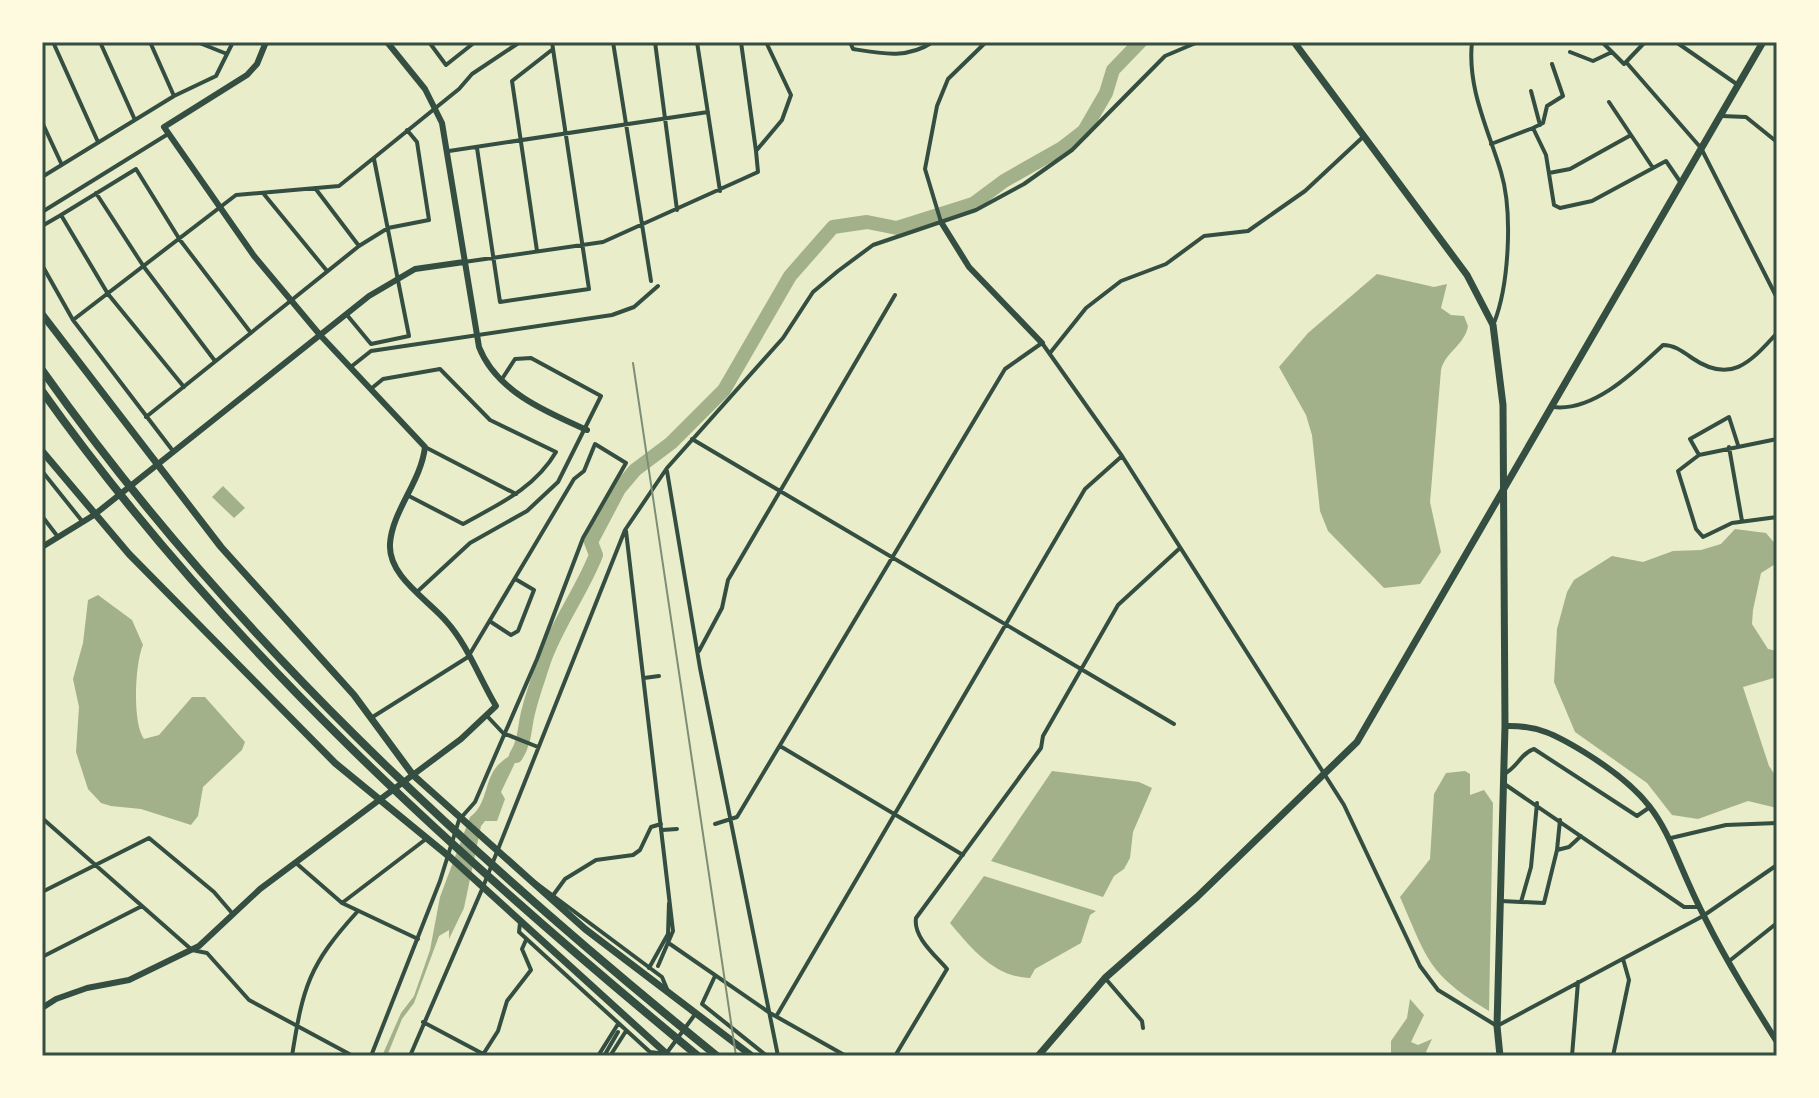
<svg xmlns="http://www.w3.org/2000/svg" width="1819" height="1098" font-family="'Crimson Pro',serif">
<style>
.water{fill:#a3b18a}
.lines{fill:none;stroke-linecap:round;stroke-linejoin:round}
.river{stroke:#a3b18a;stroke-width:14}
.minor{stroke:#344e41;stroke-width:4}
.tertiary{stroke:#344e41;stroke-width:6}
.primary{stroke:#344e41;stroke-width:7}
.trunk{stroke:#344e41;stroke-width:7}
.motorway{stroke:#344e41;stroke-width:8}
.rail{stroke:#7c8e77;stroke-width:2}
.neatline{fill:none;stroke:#344e41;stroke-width:3}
</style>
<rect width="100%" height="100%" fill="#e9edc9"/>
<path class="water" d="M1377 274 1434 287 1447 284 1441 308 1451 315 1464 316 1468 326C1465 345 1445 352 1441 370L1430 502 1441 552 1420 584 1384 588 1328 531 1320 511 1312 435 1306 415 1279 367 1308 333Z
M223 486 245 508 234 518 212 497Z
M1735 529 1766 533 1777 546V563L1761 573 1753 610 1752 624 1768 649 1777 651V677L1743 687 1769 766 1777 778V808L1748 801 1698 819 1672 815 1647 783 1575 732 1554 682 1557 629 1567 592 1574 580 1612 556 1643 562 1673 551 1701 550 1721 544Z
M98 595 132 620 143 645C135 663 132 723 144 739L159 735 192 697H205L245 742 242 750 203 787 198 816 191 825 141 809 111 806 101 803 88 789 76 752 79 707 73 679 83 643 88 600Z
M521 742 524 744 501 792 505 799 497 821H485L481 826 464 908 449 939V930L439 936 414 1003 402 1019 387 1056H382L401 1013 414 996 430 950 440 897 470 817C488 804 484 780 498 765 507 756 514 755 521 742Z
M1052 771 1139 782 1152 788 1133 832 1130 858 1124 869 1114 876 1103 897 991 861Z
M1465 771 1470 774V795L1484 790 1493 803 1489 1011C1428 974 1428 961 1400 897L1430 859 1434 794 1446 773Z
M984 876 1096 911 1090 915 1081 943 1035 969 1030 978C994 977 971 948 950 923Z
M1410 999 1424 1015 1411 1042 1418 1045 1432 1039 1426 1052 1432 1056 1391 1055V1041L1407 1018Z"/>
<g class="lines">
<path class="river" d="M516 756C526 740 524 726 529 709 533 693 539 677 544 661 557 624 582 591 596 555L591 542 619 489 635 470 671 443 724 390 790 276 833 227 867 222 897 228 973 204 1004 181 1062 148 1084 131 1106 93 1113 70 1140 42"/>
<path class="minor" d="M53 42 98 142
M100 42 135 120
M150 42 174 96
M197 42 227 54
M429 42 446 65 475 42
M613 42 651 281
M655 42 677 210
M697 42 720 191
M741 42 756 151
M850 42 853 49C883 54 907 59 933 42
M1472 42C1467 88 1488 129 1501 172 1513 212 1509 285 1494 323
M1602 42 1624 64 1626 62 1701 148 1777 298
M1676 42 1738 85
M1570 52 1593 61 1612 52
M1626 62 1645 42
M1531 91 1540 125
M1609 102 1653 168
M1722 116 1746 117 1777 142
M42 122 61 163
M1533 128 1543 123 1547 106 1563 96 1552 64
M1491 144 1533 128 1546 155 1554 205 1560 208 1592 201 1666 161 1681 183
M477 148 500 302 589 289 553 49
M449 151 708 112
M1549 173 1570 169 1631 135
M42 177 174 96 216 76 233 42
M315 188 359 246
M96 193 144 267 215 361
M263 193 327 271
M42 212 168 134
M941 222 925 169 937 106 948 79 986 42
M42 226 61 215
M537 251 512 81 553 49 552 42
M464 262 603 242 758 172 756 151 782 120 791 95 766 42
M42 265 73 320
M347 315 371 344 409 336 374 159
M1050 353 1086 308 1121 281 1166 264 1204 236 1248 231 1305 191 1364 136
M352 366 371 351 612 315 634 307 658 286
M184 387 108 294 61 215 136 169 180 240 251 333
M372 388 383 379 440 369 490 420 556 452C535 488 499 504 463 524L409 496
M1553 407C1594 412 1635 371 1663 345 1674 345 1682 351 1692 358 1730 384 1749 364 1777 333
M146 417 359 246 388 228 429 220 417 142 407 130
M692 439 1174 724
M1777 439 1699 455 1678 471 1696 529 1703 537 1732 523 1777 517
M425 447 516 494
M1729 447 1742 521
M173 451 73 320 236 195 339 186 459 89 472 74 520 42
M1699 455 1690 439 1729 417 1738 445
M42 471 82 521
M667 471 700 668 778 1056
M42 516 58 537
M626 531 673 931 658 966
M418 591 470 543 527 511 558 482 601 396 531 358 515 359 502 379
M491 622 511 635 518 631 534 590 517 580
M699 651 722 608 728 580 895 295
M644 678 659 676
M488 717 503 733 538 747
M780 746 963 855
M1504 774C1517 768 1521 753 1534 749L1637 816 1650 807
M1503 783 1684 907H1699
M42 818 192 950 207 953 249 1000 353 1056
M715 824 737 817 1005 369 1042 343 1122 456 1344 805 1420 966 1438 990 1497 1026 1703 916 1777 865
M662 830 677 829
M1671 838 1726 825 1777 823
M1557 850 1569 847 1581 836
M296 863 342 903 426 839
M532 880 662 977 667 989
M42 892 149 838 214 892 232 913
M554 894 565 879 596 860 633 855 640 850 651 827 661 824
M1501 901 1544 903 1557 850 1560 820
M1521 902 1531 867 1537 803
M342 903 418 939
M520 923 519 932 650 1052 666 1054 696 1013
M670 944 770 1013 846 1056
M42 957 142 906
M1728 962 1777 923
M649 968 668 934 669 903
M715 976 702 1004 767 1056
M1105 978 1142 1021 1143 1028
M777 1015 1085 489 1122 456
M423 1022 487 1056
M484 1053 498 1031 507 1001 531 970 522 949 526 940
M292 1056C303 986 309 965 357 912
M371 1056 440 881 459 820 475 802 537 659 583 538 626 463 595 444 584 471 574 479 468 657 371 718
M410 1056 483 887 625 530 667 468 783 338 813 292 838 271 873 245 976 210 1024 184 1072 150 1165 56 1198 42
M598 1056 618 1024
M604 1056 618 1032
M610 1056 626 1031
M895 1056 947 969C935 955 913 937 916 918L1041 748 1043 736 1118 605 1180 548
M1572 1056 1578 982
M1613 1056 1629 980 1623 959"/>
<path class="tertiary" d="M387 42 425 89 442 123 479 347C496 391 546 412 587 430
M941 222 969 267 1042 343
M42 547 94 515 369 296 415 269 464 262
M1505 726C1538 725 1556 735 1584 752 1673 807 1662 836 1706 920 1727 962 1752 1002 1777 1042
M42 1008 56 999 87 988 129 980 199 946 260 889 461 739 496 706C480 679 467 644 446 621 427 599 388 576 390 544 392 511 421 482 425 447L320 335 254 256 164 127 247 75 257 64 266 42"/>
<path class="primary" d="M1038 1056 1105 978 1197 897 1357 742 1763 42"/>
<path class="trunk" d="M1294 42 1467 275 1493 325 1503 405 1505 726 1497 1026 1500 1056
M42 314 221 547 354 695 413 775 585 929 752 1056
M42 451 129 554 335 763 451 858 669 1056"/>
<path class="motorway" d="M42 370C229 634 466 853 717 1056
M42 391C224 647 457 857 698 1056"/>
<path class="rail" d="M633 363 736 1056"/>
</g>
<rect width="1819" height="1098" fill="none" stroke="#fefae0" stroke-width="88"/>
<rect x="44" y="44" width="1731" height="1010" class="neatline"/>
</svg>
